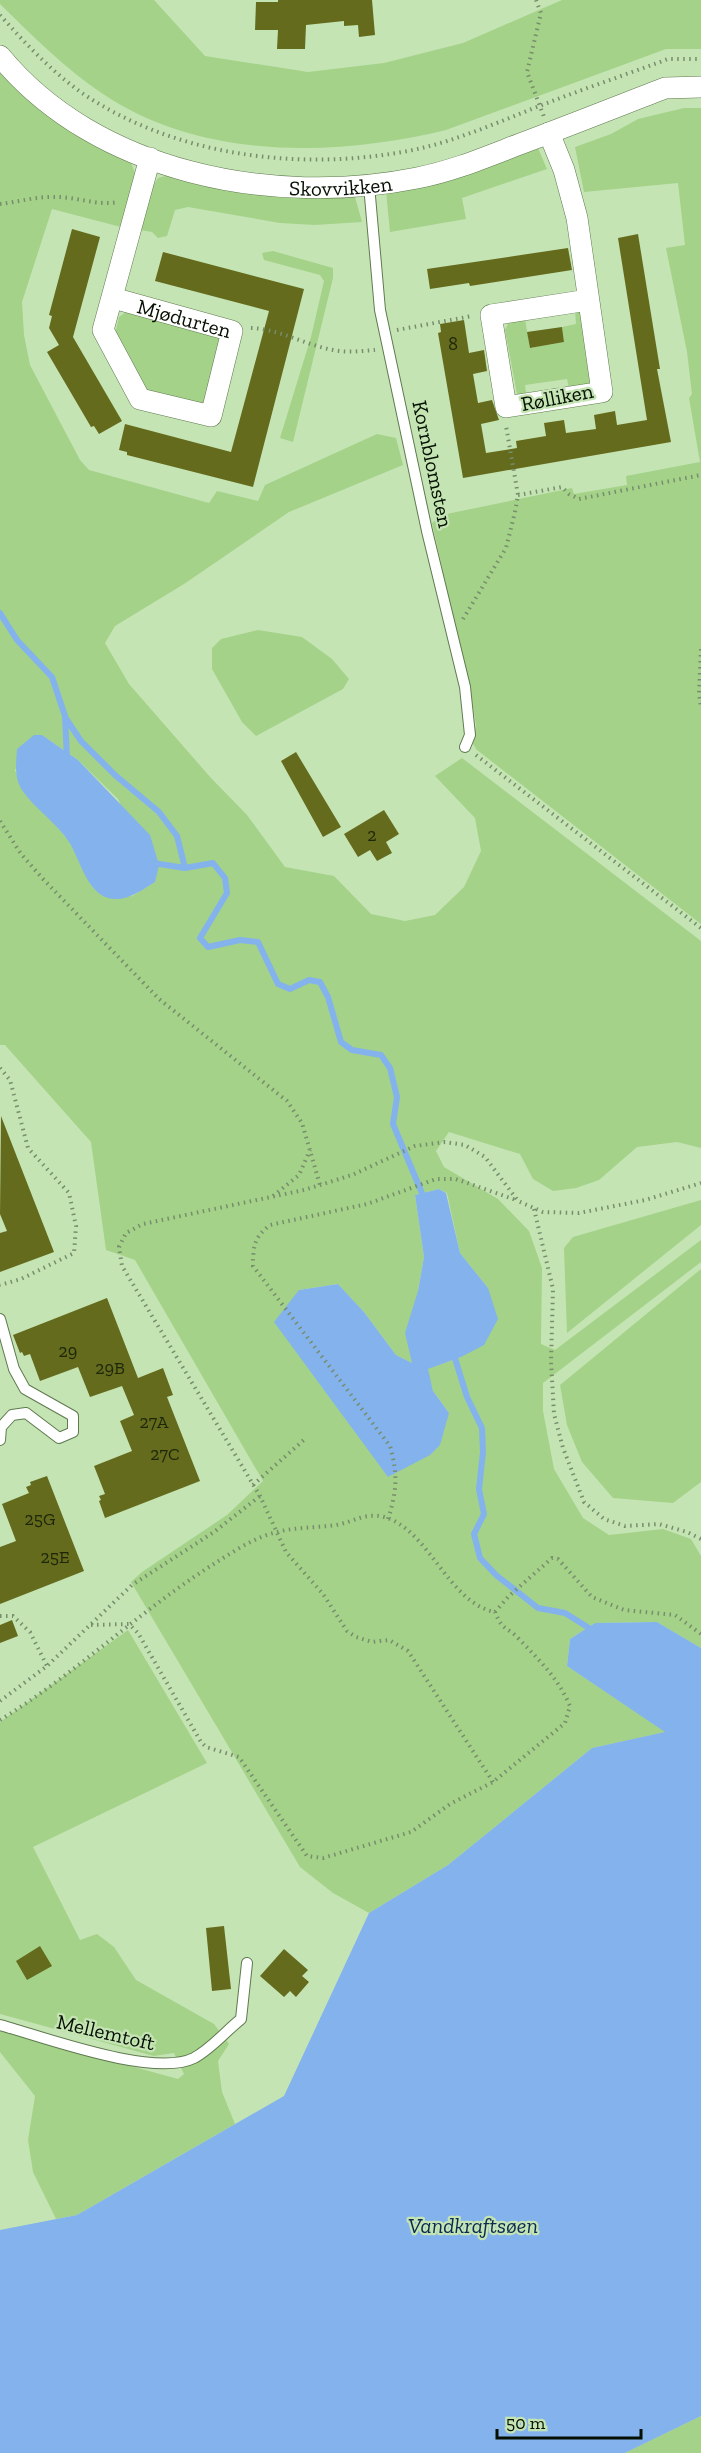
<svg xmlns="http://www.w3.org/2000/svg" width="701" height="2453" font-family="'Zilla Slab',serif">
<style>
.green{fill:#a4d289;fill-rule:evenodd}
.water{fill:#83b2ed}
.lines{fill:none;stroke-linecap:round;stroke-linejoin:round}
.stream{stroke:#83b2ed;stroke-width:6}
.building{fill:#646b1d}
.lane-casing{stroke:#5f7a4f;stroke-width:12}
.street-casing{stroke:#5f7a4f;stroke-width:22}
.path{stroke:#778d6c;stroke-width:4;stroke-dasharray:1.5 4.5;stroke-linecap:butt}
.lane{stroke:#fff;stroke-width:10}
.street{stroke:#fff;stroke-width:21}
.labels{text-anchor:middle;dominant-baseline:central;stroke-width:4.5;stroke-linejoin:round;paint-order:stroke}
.number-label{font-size:18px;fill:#1d2609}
.street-label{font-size:21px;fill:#050f02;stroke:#c5e4b4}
.water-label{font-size:22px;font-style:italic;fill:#0a2b51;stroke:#c5e4b4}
</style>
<rect width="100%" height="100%" fill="#c5e4b4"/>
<path class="green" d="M0 0H154L205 56 308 72 384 63 463 43 562 0H701V49H666L446 130C335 157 201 160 103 94 64 68 33 36 0 4Z
M0 73C38 112 81 141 131 163L135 173 121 227 52 209 22 302 24 335 30 365 80 460 89 470 209 503 217 491 258 501 265 485 377 434 396 438 403 465 289 512 184 584 115 626 105 643 129 684 211 778 247 815 285 867 334 876 371 914 405 921 435 915 464 887 481 851 475 818 435 776 462 758 701 941V1148L677 1142 637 1147 599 1180 576 1188 553 1191 533 1179 520 1154 449 1132 436 1151 444 1167 498 1199 529 1231 542 1268 541 1344 555 1350 701 1240V1262L543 1383V1411L554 1469 583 1518 609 1535 663 1529 691 1539 701 1556V1648L657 1622 595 1623 570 1639 567 1666 666 1732 592 1748 448 1865 369 1913 333 1893 300 1867 131 1582 142 1572 227 1515 263 1481 135 1260 106 1250 91 1142 5 1045H0ZM42 735 78 760 118 799 155 882 132 896 109 898 94 889 69 841 50 818 23 790 15 770ZM439 1189 447 1193 460 1253 488 1288 461 1357 427 1369 433 1391 449 1413 299 1290 338 1284 364 1312 396 1355 412 1363 418 1291 424 1257 415 1195Z
M684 108H701V924L477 750 473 744 476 725 471 695 432 523 442 515 572 488 574 494 627 485 626 476 700 462 689 398 692 394 687 352 666 248 685 245 678 183 584 192 575 147 611 134 638 119Z
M538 148 547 169 462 198 466 219 390 232 386 191Z
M169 175 234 190 277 196 355 197 362 222 315 225 280 223 188 207 175 210 167 236 158 238 152 232 140 230 150 191 158 178Z
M273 251 333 268V278L293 442 280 438 311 337 324 281 320 275 264 260 262 253Z
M575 310 585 314 595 385 570 393 567 379 525 385 527 400H521L517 394 505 330 508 324 525 319 530 348 564 342 562 327 576 324Z
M127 311 221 337 209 398 201 406 148 391 115 334 119 317Z
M258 630 302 637 332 659 349 679 343 689 256 736 242 722 212 669V648L221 639Z
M701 1200V1225L567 1333 564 1248 573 1237Z
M701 1269V1482L673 1503 613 1498 582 1462 567 1425 560 1385Z
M128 1630 207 1763 33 1847 80 1940 97 1934 114 1947 136 1980 214 2024 229 2044 218 2061 222 2092 235 2124 77 2215 56 2219 33 2172 28 2140 35 2096 0 2052V2030L178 2079 184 2074 174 2053 154 2056 0 2014V1722Z
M701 2416V2453H625Z"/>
<path class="water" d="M34 735H42L78 760 150 835 159 865 155 882C142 890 125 903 108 898 86 891 80 859 69 842 57 823 33 807 22 790 14 777 16 764 17 749Z
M439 1189 446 1193 460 1253 488 1288 498 1319 484 1345 461 1357 428 1369 433 1391 449 1413 440 1445 430 1455 388 1477 274 1322 299 1290 338 1284 364 1312 396 1355 412 1363 405 1333 418 1291 424 1257 415 1195Z
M657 1622 701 1648V2416L625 2453H0V2230L77 2215 284 2096 369 1913 448 1865 592 1748 665 1732 567 1666 570 1639 595 1623Z"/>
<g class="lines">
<path class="stream" d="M0 613 17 640 52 677 65 716 67 759
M65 717 81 741 115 775 159 812 177 836 185 868
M153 863 185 868 213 863 225 878 227 893 200 938 208 947 240 940 258 942 278 984 290 989 309 980 320 982 328 997 341 1042 352 1050 381 1055 390 1068 397 1097 393 1124 424 1198
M453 1352 467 1397 482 1428 483 1452 479 1489 484 1514 474 1534 480 1558 496 1575 538 1608 565 1613 589 1628"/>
</g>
<path class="building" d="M278 0H372L375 35 359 37 358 25 344 26V21L306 25 305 49H277L278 30H255L256 2H278Z
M72 229 100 237 73 337 122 421 99 434 94 426 91 427 47 352 59 345 49 328 52 316 49 315Z
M638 234 660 369H657L671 442 463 478 438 333 441 332 440 324 464 320 469 353 484 350 487 371 473 374 478 403 492 400 499 420 481 424 486 453 517 448 516 441 546 436 544 423 564 420 566 433 596 429 594 415 615 411 617 425 647 420 618 238Z
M568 248 572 270 470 286 469 283 430 289 427 269Z
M163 252 304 289 253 487 127 455V452L119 450 125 424 231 452 269 311 155 281Z
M562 327 564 342 530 348 527 332Z
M296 752 341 827 323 837 281 761Z
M384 810 399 834 386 842 392 853 377 861 370 850 358 857 344 834Z
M1 1116 54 1252 0 1272V1233L7 1231 0 1214Z
M107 1298 138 1378 163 1368 173 1395 167 1397 200 1481 105 1518 99 1501 101 1500 99 1496 105 1494 94 1466 132 1451 120 1421 134 1415 122 1386 90 1397 78 1367 40 1381 30 1354 24 1356 22 1352 20 1353 13 1335Z
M47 1476 84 1571 0 1604V1547L16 1541 2 1504 29 1493 26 1487 31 1485 30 1482Z
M12 1620 18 1636 0 1643V1625Z
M224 1926 231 1989 212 1991 206 1928Z
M40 1946 52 1966 27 1980 16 1961Z
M284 1949 308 1970 302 1976 309 1982 296 1997 290 1991 284 1997 260 1976Z"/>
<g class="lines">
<defs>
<path id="lane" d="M369 185 380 310 427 531 465 687 470 735 465 747
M0 1319 14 1369 25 1389 73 1416V1432L59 1438 26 1413 12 1415 1 1427 0 1440
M0 2025C44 2037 154 2078 194 2058 211 2049 226 2031 241 2019L247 1963"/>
<g id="street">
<path id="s1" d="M0 56C96 173 273 207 417 178 453 171 486 157 520 144 568 126 616 107 665 88L701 87"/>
<path d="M549 133 564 170 577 218 602 392 506 407 491 315 588 300"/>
<path id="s2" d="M113 298 232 331 211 416 140 399 103 330 150 158"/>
</g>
</defs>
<use href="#lane" class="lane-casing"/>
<use href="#street" class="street-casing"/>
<path class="path" d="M536 0 541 13 527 72 544 117
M0 15C25 43 51 71 82 93 176 157 303 172 413 150 456 141 496 123 537 107 580 90 625 75 668 59H701
M0 204C18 202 38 196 57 197 77 197 97 206 118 202
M251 328C279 329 306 345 333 350 347 353 361 351 375 350
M397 330 472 316
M518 495 562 487 569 494 579 499 701 475
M463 619 506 548 515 512 518 495 506 426
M701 649 699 693 701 708
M476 755 701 928
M0 821 21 854 43 879 159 999 287 1101 302 1123 320 1185
M0 1068 10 1080 28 1148 69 1193 76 1226 74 1253 21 1279 0 1285
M273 1196 299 1175 310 1150
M534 1209 553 1289 551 1362 554 1414 563 1448 584 1502 604 1519 625 1526 659 1524 687 1532 701 1539
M253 1485 306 1438
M388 1519C397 1491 398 1474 390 1446L253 1266C253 1247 254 1237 270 1225L367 1204 436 1179H456L516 1200
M495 1612 508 1597 552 1558 558 1559 592 1597 624 1610 675 1615 701 1634
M0 1616H13L30 1632 47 1666
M91 1625 129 1624 138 1633 201 1742 206 1747 239 1757 307 1856 323 1858 411 1832 450 1804 493 1782 565 1723 570 1706C558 1678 540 1661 519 1639 507 1626 503 1632 495 1612
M0 1701 47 1666 132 1585 214 1532 260 1496
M0 1720C74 1675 136 1614 209 1567 230 1554 252 1538 277 1532 296 1527 316 1528 336 1525 353 1522 366 1512 384 1517 429 1529 448 1603 495 1612
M493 1782 408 1651 389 1640 372 1642 356 1637 347 1631 323 1594 286 1552 260 1496 122 1266 119 1247 126 1233 143 1224 304 1190 352 1175 415 1146 445 1142 465 1145 485 1157 518 1201 543 1212 579 1213 645 1200 701 1183"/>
<use href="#lane" class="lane"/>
<use href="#street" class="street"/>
</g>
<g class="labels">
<g class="number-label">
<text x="453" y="344">8</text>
<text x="372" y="835">2</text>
<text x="68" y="1351">29</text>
<text x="110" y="1368">29B</text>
<text x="154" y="1422">27A</text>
<text x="165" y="1454">27C</text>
<text x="40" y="1519">25G</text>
<text x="55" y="1557">25E</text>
</g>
<g class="street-label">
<text stroke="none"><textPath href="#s1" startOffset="378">Skovvikken</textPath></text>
<text stroke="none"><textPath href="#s2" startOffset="74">Mjødurten</textPath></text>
<text transform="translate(557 397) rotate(-11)">Rølliken</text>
<text transform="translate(433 464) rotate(78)">Kornblomsten</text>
<text transform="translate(106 2032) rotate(13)">Mellemtoft</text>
</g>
<g class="water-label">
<text x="473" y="2225">Vandkraftsøen</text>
</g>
</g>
<path d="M497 2429v9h144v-9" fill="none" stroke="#050f02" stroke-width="3"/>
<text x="506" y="2429" font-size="18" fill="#050f02" stroke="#c5e4b4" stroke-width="4.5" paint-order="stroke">50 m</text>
</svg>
